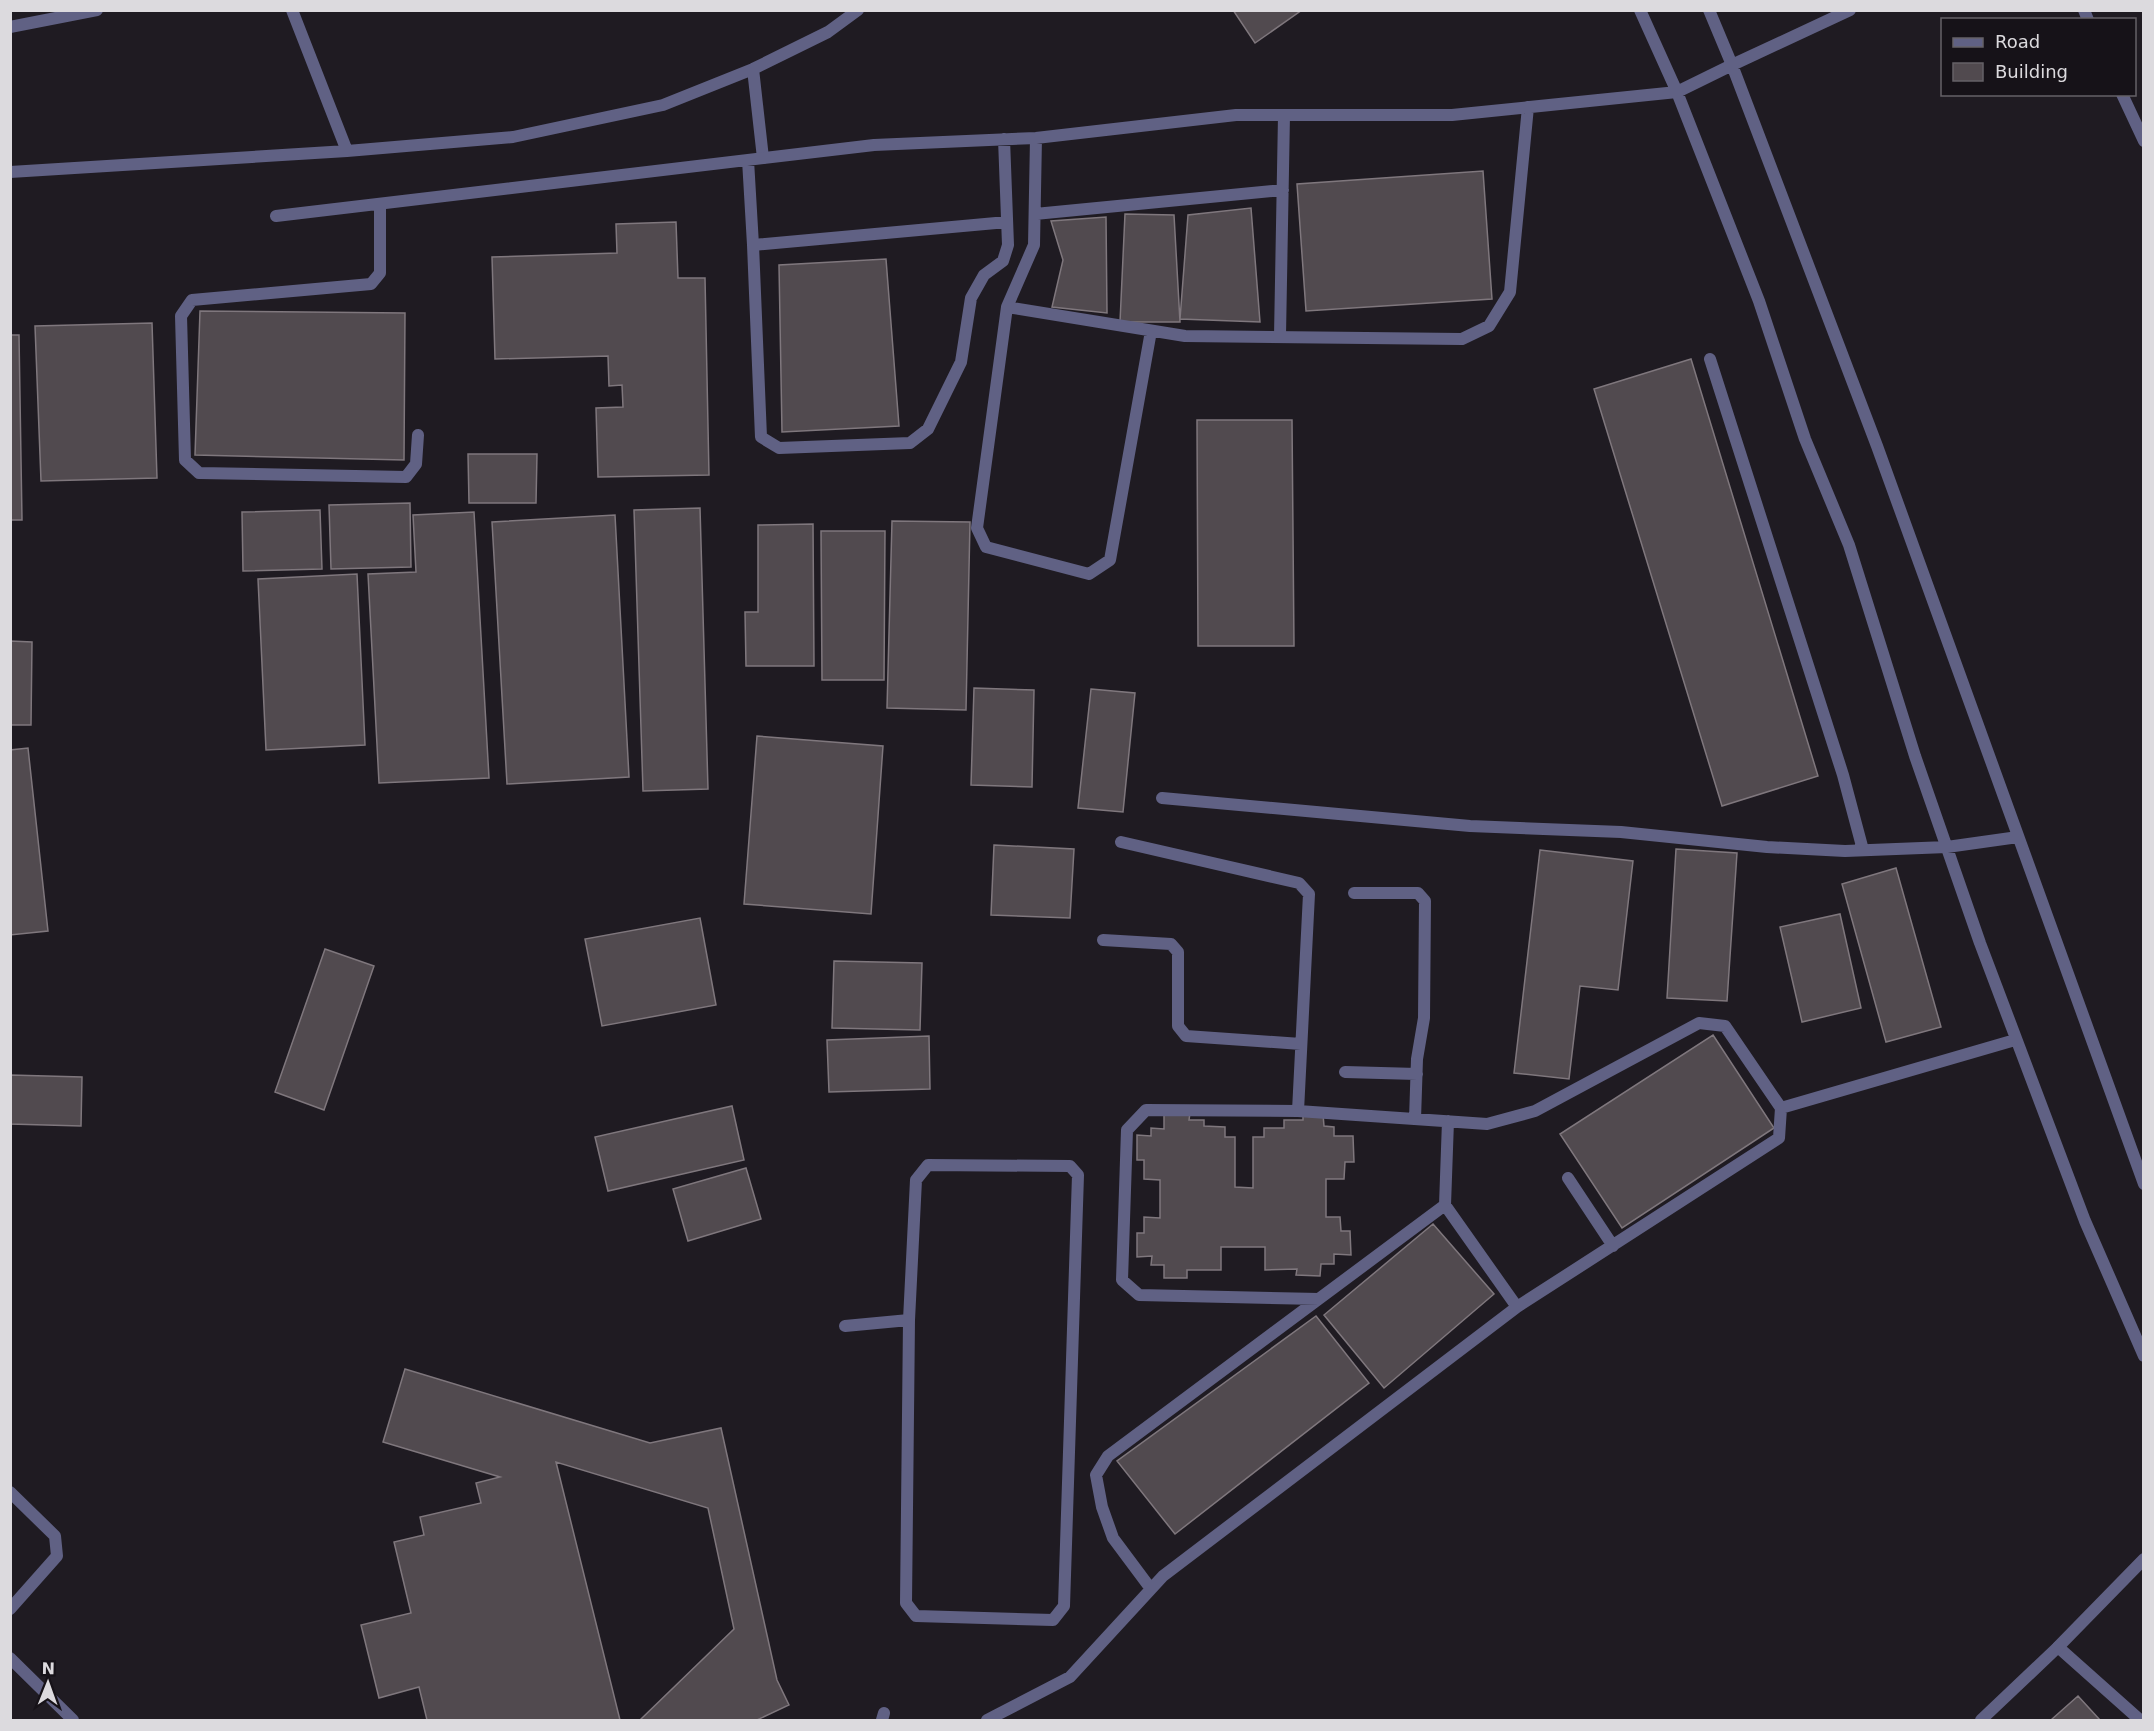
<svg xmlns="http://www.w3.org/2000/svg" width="2154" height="1731" font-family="'DejaVu Sans',sans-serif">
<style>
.building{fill:#514a4f;stroke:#7f777d;stroke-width:1.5}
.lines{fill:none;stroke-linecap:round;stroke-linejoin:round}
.service{stroke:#606184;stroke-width:12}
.minor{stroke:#606184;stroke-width:12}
.tertiary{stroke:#606184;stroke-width:12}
</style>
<rect width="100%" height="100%" fill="#1f1b22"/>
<path class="building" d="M1233 10H1302L1255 43Z
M1483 171 1492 299 1306 311 1297 184Z
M1251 208 1260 322 1180 319 1188 215Z
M1125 214 1174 215 1180 322H1120Z
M1106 217 1107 313 1052 307 1063 260 1051 221Z
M676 222 678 278H705L709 475 598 477 596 408 623 407 622 385 609 386 608 356 495 359 492 257 617 253 616 224Z
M886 259 899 426 782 432 779 265Z
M200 311 405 313 404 460 195 455Z
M152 323 157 478 41 481 35 326Z
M10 335H19L22 520H10Z
M1691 359 1818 776 1722 806 1594 389Z
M1197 420H1292L1294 646H1198Z
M468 454H537L536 503H469Z
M410 503 411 567 331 569 329 505Z
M700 508 708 789 643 791 634 510Z
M320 510 322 569 243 571 242 512Z
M474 512 489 778 379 783 368 574 416 572 413 515Z
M615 515 629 777 507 784 492 522Z
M892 521 970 522 966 710 887 708Z
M813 524 814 666H746L745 612H758V525Z
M821 531H885L884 680H822Z
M357 574 365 745 266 750 258 579Z
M10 641 32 642 31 725H10Z
M974 688 1034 690 1032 787 971 785Z
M1091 689 1135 693 1123 812 1078 808Z
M757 736 883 746 871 914 744 904Z
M28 748 48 931 10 935V750Z
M994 845 1074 849 1070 918 991 915Z
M1676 849 1737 853 1727 1001 1667 998Z
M1540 850 1633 861 1618 990 1580 986 1569 1079 1514 1073Z
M1896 868 1941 1027 1886 1042 1842 884Z
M1840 914 1861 1008 1802 1022 1780 927Z
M700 918 716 1005 602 1026 585 939Z
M325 949 374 966 324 1110 275 1092Z
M834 961 922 963 920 1030 832 1028Z
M1713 1035 1774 1128 1622 1228 1560 1134Z
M929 1036 930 1089 829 1092 827 1040Z
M10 1075 82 1077 81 1126 10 1124Z
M732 1106 744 1160 608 1191 595 1137Z
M1164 1113H1190L1189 1120H1204V1126L1225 1127V1137H1235V1187L1253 1188V1137H1264V1128H1284V1120H1303V1115L1323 1114 1324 1126 1334 1127V1136H1353L1354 1162H1345L1344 1179H1326V1217H1340L1341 1231H1350L1351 1255 1334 1254V1264H1321L1320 1276 1296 1275 1297 1269 1265 1270V1247H1221V1270H1187V1278H1164V1265H1151L1152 1256 1137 1257V1233H1144V1217L1160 1218V1180L1144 1179V1160H1137V1135L1151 1136V1128L1164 1129Z
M746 1168 761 1219 688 1241 673 1189Z
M1433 1224 1494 1294 1384 1388 1324 1315Z
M1316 1316 1369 1383 1175 1534 1117 1461Z
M405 1369 650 1443 721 1428 777 1680 789 1705 757 1720H640L734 1629 708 1508 556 1462 620 1720H427L419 1687 379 1698 361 1625 411 1613 394 1542 424 1535 420 1517 481 1503 476 1483 500 1477 383 1442Z
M2078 1696 2100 1720H2051Z"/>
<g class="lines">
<path class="service" d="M292 10 347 151
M10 27 97 10
M753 69 763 158
M10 172 347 151 513 137 663 105 753 69 828 32 858 10"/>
<path class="minor" d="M1640 10 1677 92 1759 301 1805 439 1849 545 1915 756 1980 943 2085 1221 2144 1356
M1709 10 1732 65 1877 446 2144 1184
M2084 10 2088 20
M2122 94 2144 141
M1004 139 1008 245 1003 261 984 275 971 298 961 362 928 429 910 443 779 448 761 437 753 245 1007 222
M748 160 753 245
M380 204V273L371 284 192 300 181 316 185 460 199 473 406 477 416 464 418 435
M1035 214 1283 190
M276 216 874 145 1036 138 1236 115H1452L1677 92 1732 65 1850 10
M1007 307 1034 245 1036 138
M1151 331 1110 560 1089 574 986 547 977 528 1007 307 1185 336 1462 339 1489 326 1510 292 1528 107
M1280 336 1284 115
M1710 359 1843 775 1863 850
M1162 798 1470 826 1621 832 1767 847 1845 851 1947 847 2018 837
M1121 842 1299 883 1309 894 1298 1111
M1354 893H1418L1425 901 1424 1018 1417 1059 1415 1119
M1103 940 1171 944 1178 952V1026L1186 1036 1301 1044
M1345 1072 1417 1074
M1781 1108 2015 1040
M1568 1178 1613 1246
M1445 1205 1448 1121
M1319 1299 1139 1295 1122 1280 1127 1130 1146 1110 1298 1111 1487 1124 1535 1111 1699 1023 1725 1026 1781 1108 1779 1138 1517 1307
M845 1326 909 1320 916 1180 928 1165 1070 1166 1078 1175 1064 1606 1053 1620 916 1616 906 1603 909 1320
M10 1492 55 1536 57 1556 10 1609
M2058 1647 2140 1720
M10 1658 73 1720
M882 1720 884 1713
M987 1720 1070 1677 1163 1576 1517 1307 1445 1205 1108 1456 1096 1475 1102 1507 1113 1538 1151 1589"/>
<path class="tertiary" d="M1981 1720 2058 1647 2144 1559"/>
</g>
<rect width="2154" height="1731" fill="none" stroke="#dcdade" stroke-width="24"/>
<rect x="1941" y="18" width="195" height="78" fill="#161218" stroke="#656267" stroke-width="1.5"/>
<rect x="1953" y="38" width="30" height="9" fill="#606184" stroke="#656267" stroke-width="1.5"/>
<text x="1995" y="48" font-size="18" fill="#dcdade">Road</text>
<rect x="1953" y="63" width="30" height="18" fill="#514a4f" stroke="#656267" stroke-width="1.5"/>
<text x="1995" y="78" font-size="18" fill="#dcdade">Building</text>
<g transform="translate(48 1683) rotate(1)" stroke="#161218" stroke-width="4.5" paint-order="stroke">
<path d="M0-4.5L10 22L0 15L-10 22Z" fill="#dcdade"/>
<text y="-9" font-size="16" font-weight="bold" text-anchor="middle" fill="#dcdade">N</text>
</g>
</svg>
